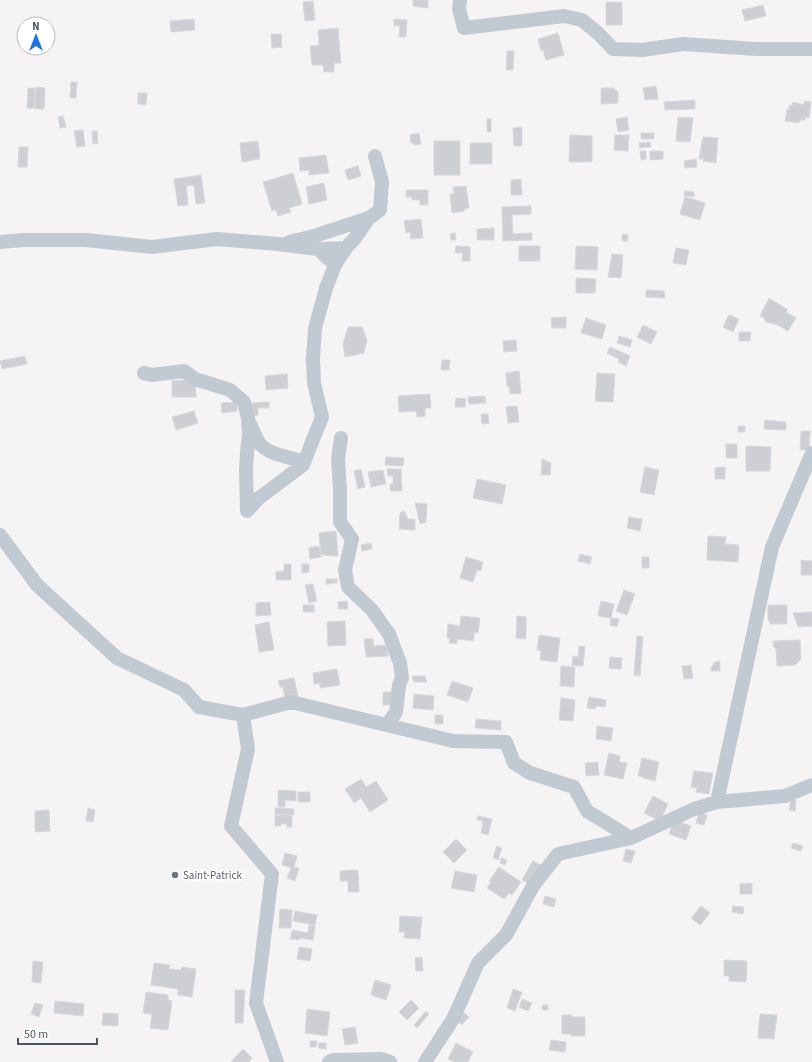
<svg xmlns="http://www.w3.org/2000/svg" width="812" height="1062" font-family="'Source Sans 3',sans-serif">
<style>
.building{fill:#cdcfd5;stroke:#d7d9de}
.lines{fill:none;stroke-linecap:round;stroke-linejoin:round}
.minor{stroke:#c1cad2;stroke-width:14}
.worship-dot{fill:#6b7280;stroke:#fff;stroke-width:1.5}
.labels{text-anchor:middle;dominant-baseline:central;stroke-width:3.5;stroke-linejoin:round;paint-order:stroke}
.worship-label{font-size:11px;fill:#5b616d;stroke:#fff;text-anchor:start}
</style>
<rect width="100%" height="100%" fill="#f5f3f3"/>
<path class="building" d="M413 0H428V8L413 6Z
M313 1 315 20 305 21 303 2Z
M606 2H622V25H606Z
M763 5 766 16 745 21 742 10Z
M194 19 195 30 171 32 170 21Z
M394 19 407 20 406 37H399L400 26H394Z
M338 28 341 63H334V72H324L323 65H312L310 46 319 45 318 30Z
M558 33 564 55 546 60 543 50 541 51 538 39Z
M271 34H281L282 47 272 48Z
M507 51H514L513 70H506Z
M71 82H77L76 98H70Z
M656 86 658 99 645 100 643 88Z
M36 87 45 88 44 109H35Z
M28 88H35V108H27Z
M601 88H613L618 92V103L601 104Z
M138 93H147L146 105 138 104Z
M695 100V109L665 110 664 102Z
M804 101 811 102 809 118 805 117V120H800L799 123 785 121 787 109 788 110 790 105 792 106 793 102 804 105Z
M63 116 66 127 60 128 58 117Z
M627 117 629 130 618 132 616 119Z
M678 117 693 118 690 142 676 141Z
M487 119H491V132H487Z
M522 127V146H514L513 128Z
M83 130 85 146 77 147 74 131Z
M92 131H97L98 143 93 144Z
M419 133 421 144 414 145 413 143H411L410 135Z
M641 133H654V139H641Z
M570 135 592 136V162H569Z
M615 135H629L628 151 614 150Z
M703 137 718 138 716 163 703 161 704 159H699Z
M258 141 260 159 242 162 240 143Z
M434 141H460V175H434Z
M650 142 651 147 640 148 639 143Z
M470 143H492V164H470Z
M19 147H28L27 167H18Z
M640 151H646V159L641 160Z
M650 151H663V159L650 160Z
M326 155 329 173 309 175V170L300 171 299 158Z
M696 159 697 167 685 168 684 161Z
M358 166 361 176 348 180 345 170Z
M293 173 302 204 289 208 291 212 278 216 276 210 272 211 263 182Z
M201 175 205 203 196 204 194 185 186 186 188 205 178 206 174 179Z
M521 179 522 195H511V180Z
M324 183 327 200 309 204 306 187Z
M466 186 469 208 464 209 465 211 452 213 450 194H454L453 187Z
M406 190H428V205H420V200H412V197H406Z
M685 191 694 192V197L684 196Z
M685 197 705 203 700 220 680 214Z
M531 206V214L512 215 513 234 532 233V240L503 241 502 207Z
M421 219 423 238 411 239 410 232 406 233 404 221Z
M494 228V240H477V229Z
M455 233 456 240H451L450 234Z
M622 234 628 235V241H622Z
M456 246 470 247V261H462L463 253H455Z
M519 246H540V261H519Z
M576 246 598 247 597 270 575 269Z
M676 248 689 250 686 265 673 263Z
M612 254 623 255 621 278 608 277Z
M576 278 596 279 595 293H576Z
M646 290 664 291 665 298 646 297Z
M769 298 788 310 786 312 796 318 788 331 778 325 766 322 764 318 760 316Z
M729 315 739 319 733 332 723 327Z
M566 317V328H552L551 318Z
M586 318 606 325 602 339 581 333Z
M643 325 657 332 651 344 637 337Z
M348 327H362L367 340 364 353 345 357 343 344Z
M739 332H751L750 341H739Z
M619 336 632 340 630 347 617 343Z
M516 340 517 351 504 352 503 341Z
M610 347 630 356 626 366 618 362 619 359 607 353Z
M25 356 27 364 2 369 0 361Z
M442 360H450L449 370H441Z
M519 371 521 393 510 394 509 386 507 387 506 373Z
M597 373 615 374 613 402 595 401Z
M287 374 288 388 266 390 265 376Z
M195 380 196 397H172V381Z
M430 394 431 408H425V416L417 417 416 411 399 412 398 396Z
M485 396 486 403 469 404 468 397Z
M456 398 466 399 465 407H455Z
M237 402V411L222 413 221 403Z
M269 402V408H258V415L253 416 252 403Z
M517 406 519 422 508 423 506 407Z
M194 411 198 423 176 430 172 417Z
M481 414H488L489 423 482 424Z
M765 420 786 422V430L764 429Z
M738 426H745V432H738Z
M801 431H810L809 450H800Z
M726 444H737V458H726Z
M746 446 771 447 770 471H746Z
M386 457 404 458 403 466 385 465Z
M542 459 551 463 550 475H541Z
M645 467 659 470 654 495 640 492Z
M725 467V479H715V468Z
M361 469 365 487 358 489 354 471Z
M387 469H401L402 491H390V484H393V476H388Z
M383 470 386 484 371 487 368 472Z
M477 479 506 485 502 504 473 498Z
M415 503 427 504 426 522 420 524Z
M404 511 408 519H415V530L399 529 400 513Z
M629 517 642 519 640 531 627 528Z
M336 531 338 556 321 555 319 533Z
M708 536 726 537 725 544 739 545 738 562 707 560Z
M371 543 372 549 362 551 361 545Z
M319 546 321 557 310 559 309 548Z
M580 554 592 557 590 564 578 561Z
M466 557 483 562 481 571 477 570 473 582 460 578Z
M642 557H649V568H642Z
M801 560 812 561V575H801Z
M284 564H291V580H276V572L284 571Z
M302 564H309V572L302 573Z
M326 579H337V583L326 584Z
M313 584 317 601 309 603 305 585Z
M624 590 635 594 627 615 616 611Z
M347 601 348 609H338V602Z
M601 601 614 604 611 618 598 616Z
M270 602 271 615 256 616V603Z
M303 605H314V612H303Z
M768 605H787V624H770L768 618Z
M812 612V626L798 627 793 613Z
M461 616 480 618 478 633 474 632V641L457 639V644L449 643 450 638H447L448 624 460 626Z
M517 616 526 617V639L516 638Z
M611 618 619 619 617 627 610 625Z
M345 621 346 645 328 646 327 622Z
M269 622 274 650 259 652 255 625Z
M539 635 560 638 557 662 540 660 541 651 537 650Z
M637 636 643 637 640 676 634 675Z
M364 639H373L374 646 387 645 388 656 366 657Z
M800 640 801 659 795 665 777 666 776 649 773 646V641Z
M579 646 585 647 583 666 572 665 573 656 578 657Z
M610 657 622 658 621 669 609 668Z
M720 661V671H711V668L715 662Z
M691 665 693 678 684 679 682 666Z
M561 666 575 667 574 687 560 686Z
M337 669 340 685 320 688V683L314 684 313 673Z
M412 676H425L427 682H414Z
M294 678 298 696 285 699 283 687H280L278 681Z
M452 681 473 688 468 702 447 695Z
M383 692H395V705H383Z
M414 694 434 696 433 710 413 708Z
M589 697 606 700 605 707 596 706 595 709 587 708Z
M561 698 575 700 573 721 559 720Z
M435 715H443V724H435Z
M476 719 501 721V730L475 728Z
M597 726 613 728 611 741 596 739Z
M609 753 620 756 619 762 627 763 623 779 604 775Z
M642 758 659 762 655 781 643 778V777L638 776Z
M598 762 599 775 586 776 585 763Z
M694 771 713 773 709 794 696 792 697 788 691 787Z
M361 779 366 787 376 781 388 800 370 812 361 798 354 803 345 789Z
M278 790 296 791V801L285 800V807H278Z
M298 792H310V802H298Z
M653 796 668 804 660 821 644 813Z
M791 799 796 800 795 811 789 810Z
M88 808 95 810 93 822 86 821Z
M275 808 294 809V815L275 814Z
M49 810 50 831 35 832V811Z
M699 812 707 815 704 825 696 823Z
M275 815H292V827H287V824H281V826H275Z
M478 816 492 819 488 835 481 833 483 821 477 820Z
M674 820 691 826 686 840 669 834Z
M456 839 467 850 454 863 443 852Z
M793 843 803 846 801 851 791 848Z
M497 846 502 848 498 860 493 858Z
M626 849 635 851 631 863 623 861Z
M285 853 297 856 294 867 299 868 295 881 287 878 291 868 282 865Z
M501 858 507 860 505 865 500 863Z
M533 861 541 865 530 884 522 880Z
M499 867 521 882 512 895 509 893 504 899 487 888 491 882 489 881Z
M358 870 359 892H348V881H340V871Z
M455 871 477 875 474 892 451 888Z
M752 883V894H740V884Z
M545 896 556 899 554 907 543 904Z
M701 906 710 913 700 925 691 918Z
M733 906 744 907 743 914 732 912Z
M280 909 292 910 291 928H279Z
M295 911 317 915 315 925 293 921Z
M400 916 422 917 420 939 404 938 405 932H399Z
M309 925 315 926 313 940 300 938 299 940 290 939 292 930 308 933Z
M299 947 312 949 310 961 297 959Z
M422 957 423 971H416L415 958Z
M724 960 747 961 746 982 729 981V976H724Z
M33 961 43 962 41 983 32 982Z
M154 963 170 965 169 969 181 970 182 967 196 969 192 997 178 995V989L151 985Z
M375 980 391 985 386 1000 371 995Z
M513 989 522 992 515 1011 507 1008Z
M235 990H245L243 1023H235Z
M146 992 168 995V1000L172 1001 168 1030 150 1028 152 1014 143 1013Z
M522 999 532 1003 528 1011 519 1007Z
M411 1000 419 1008 407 1020 399 1012Z
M55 1001 84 1004 83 1016 54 1013Z
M35 1003 43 1005 39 1017 31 1014Z
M542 1005H548V1010H542Z
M307 1009 330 1012 327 1036 305 1033Z
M426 1011 429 1014 417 1028 414 1025Z
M463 1012 469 1017 462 1025 456 1020Z
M103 1013 118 1014V1026L102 1025Z
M760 1014 777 1015 774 1039 758 1038Z
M562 1015H572V1017H585V1036H571V1034H562Z
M355 1027 358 1043 345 1045 342 1029Z
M551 1040 566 1042 565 1052 549 1050Z
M310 1041H317L316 1047H310Z
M319 1043H326V1049L318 1048Z
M456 1043 473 1052 468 1062H455L448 1059Z
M243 1049 252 1058 249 1062H231Z"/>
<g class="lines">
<path class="minor" d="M460 0 459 9 464 28 564 16 582 20 599 34 613 49 642 50 683 44 756 49H812
M0 242 24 240H86L152 247 217 239 278 244 318 249 335 265
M289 242 314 236 369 218 380 210 382 182 375 156
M318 249 346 248 355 238 369 218
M144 373 151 375 184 371 195 379 230 390 244 402 248 418 249 435 247 452 246 470 247 511 259 498 303 465 314 437 322 417 314 383 313 359 315 328 326 288 335 265 346 248
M250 424C253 430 256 439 260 444 269 455 291 457 304 462
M341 438 338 459 340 490V522L352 539 345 570 348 587 372 610 389 634 400 663 402 678 399 685 396 712 387 725
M0 535 37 585 117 658 184 690 199 707 243 715
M717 802 772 547 812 453
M277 1062 256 1003 272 874 231 826 248 749 243 715 291 702 453 741 506 742 514 763 530 773 574 787 587 811 631 838
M329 1062 333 1060 381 1059 390 1062
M425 1062 453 1019 478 963 506 935 533 886 558 854 631 838 694 809 717 802 785 796 812 785"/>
</g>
<circle class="worship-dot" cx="175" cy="875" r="4"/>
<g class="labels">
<g class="worship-label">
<text x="183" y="875">Saint-Patrick</text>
</g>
</g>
<g transform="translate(36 36)"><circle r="19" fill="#ffffff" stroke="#b7bbc0"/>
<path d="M0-3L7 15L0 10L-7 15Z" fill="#1a73e8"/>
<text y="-6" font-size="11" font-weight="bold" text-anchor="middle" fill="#4a5661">N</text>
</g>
<path d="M18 1038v6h79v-6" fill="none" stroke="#4a5661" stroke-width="2"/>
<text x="24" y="1038" font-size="12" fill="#4a5661" stroke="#ffffff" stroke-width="3" paint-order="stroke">50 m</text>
</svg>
